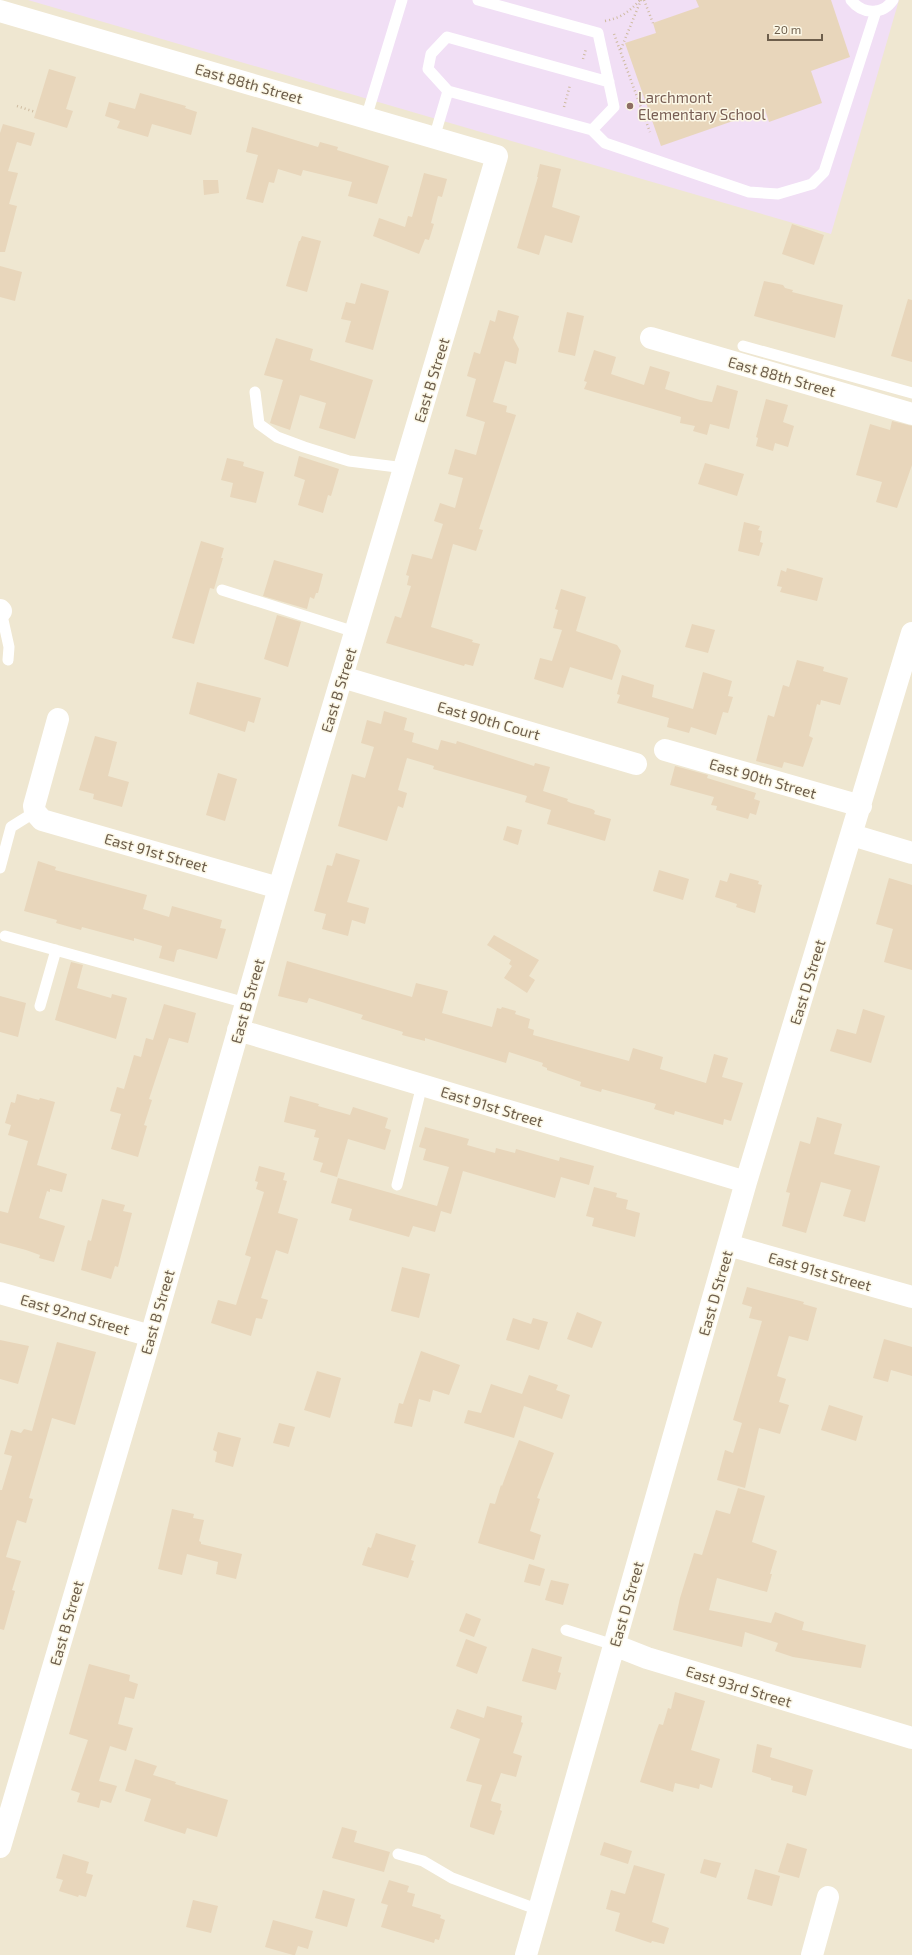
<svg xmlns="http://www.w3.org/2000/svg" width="912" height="1955" font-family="'Exo 2',sans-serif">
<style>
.residential{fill:#efe7d1}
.education{fill:#f1dff5}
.building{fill:#e8d6bb}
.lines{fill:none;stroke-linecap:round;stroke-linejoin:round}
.path{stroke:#cfbba0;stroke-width:2.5;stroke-dasharray:1 3;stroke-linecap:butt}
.lane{stroke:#fff;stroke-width:11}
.street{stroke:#fff;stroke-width:22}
.education-dot{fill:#8d6e63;stroke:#fcf8e7;stroke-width:1.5}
.labels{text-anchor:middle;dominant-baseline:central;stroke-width:3;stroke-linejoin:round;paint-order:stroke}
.street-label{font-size:15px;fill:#6d5e4b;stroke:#fcf8e7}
.education-label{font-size:15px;fill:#785e54;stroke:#fcf8e7;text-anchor:start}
</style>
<rect width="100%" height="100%" fill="#f9f4e2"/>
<path class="residential" d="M0 0H912V1955H0Z"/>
<path class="education" d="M28 0H899L831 234Z"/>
<path class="building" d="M696 0H831L850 57 811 71 822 103 769 122 765 110 661 146 625 43 656 33 653 23 699 7Z
M49 69 76 77 66 109 73 111 67 128 34 118Z
M140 93 186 106 185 108 197 112 191 135 152 124 148 137 117 128 120 121 105 116 109 102 135 109Z
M3 124 35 133 31 146 17 142 8 171 18 173 9 204 17 206 5 252H0V133Z
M252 127 318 147 320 142 338 147 337 150 389 166 377 204 348 196 352 182 303 170 301 176 278 169 274 183 269 182 263 203 246 199 258 155 246 152Z
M540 164 561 169 552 207 580 216 572 243 545 235 539 255 517 248 538 177H537Z
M424 173 447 179 442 197 438 196 431 223 434 224 429 240 425 239 419 254 373 236 379 218 405 227 408 216 412 217Z
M203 180H218L219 193 204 195Z
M792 224 824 235 814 265 782 254Z
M302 236 321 241 307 292 286 286 299 241H300Z
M0 266 22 272 15 301 0 297Z
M764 281 783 285 785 288 793 290 792 292 843 305 835 338 754 316Z
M361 283 389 291 373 350 345 342 351 321 341 319 346 302 355 304Z
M908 299 912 300V362L891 356Z
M498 310 519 316 513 338 519 349 516 364 505 361 493 402 507 406 506 412 516 415 479 529 483 530 476 551 453 544 431 627 473 640 472 642 480 644 473 666 465 664 464 666 386 643 395 616 401 618 411 586 407 585 409 576 406 575 412 554 432 559 443 524 434 521 440 503 455 508 463 478 448 474 455 449 476 455 485 422 466 416 476 379 467 376 474 352 480 354 490 320 495 322Z
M567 312 584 316 575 356 558 352Z
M276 338 313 349 310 360 373 380 355 439 319 428 326 403 300 395 290 430 270 423 283 380 264 375Z
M594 350 616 357 611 374 644 385 650 366 670 372 665 389 700 400 712 402 717 385 738 391 729 429 710 424 707 435 693 431 695 426 680 423 681 417 584 389 587 382 584 381Z
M766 399 788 405 783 422 794 426 788 447 775 443 773 451 756 446 758 438 756 437Z
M892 421 912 426V465L897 508 876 502 882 482 856 475 870 424 890 430Z
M299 456 339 469 331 496 328 495 323 513 298 505 305 480 294 476Z
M227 458 244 462 243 466 264 472 256 503 230 497 233 483 221 480Z
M705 463 744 474 737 496 698 484Z
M744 522 760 526 758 530 762 531 760 542 763 543 759 556 738 551Z
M201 541 224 548 221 558H223L214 589 210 588 194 644 172 638Z
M274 560 323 574 318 593H316L314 599 310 597 307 609 263 596Z
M787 568 823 578 817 601 780 592 782 587 777 586 781 570 786 572Z
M561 589 586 597 576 631 617 645 621 651 612 680 570 667 563 688 534 679 540 658 552 661 562 630 553 628 558 610 555 609Z
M277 615 301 622 288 667 264 659Z
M692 624 715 630 708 653 685 647Z
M797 660 824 667 823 671 848 678 840 705 821 700 820 705 817 704 809 736 813 738 803 767 784 762 782 768 756 761 768 715 774 717 783 685 789 687Z
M703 672 732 681 728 696 733 697 728 713 723 712 716 735 691 727 689 733 667 727 669 718 617 703 620 695 617 694 622 675 654 685 652 697 693 709Z
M197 682 261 698 254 723 248 721 245 732 189 714Z
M384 711 407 718 404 730 414 733 412 742 438 750 441 740 456 744 457 741 534 766 535 763 550 767 543 791 568 799 567 801 571 803 592 809 595 811 594 814 611 819 605 841 547 824 551 810 525 802 527 796 433 769 434 766 407 758 398 790 407 793 403 808 398 806 387 841 338 826 352 774 365 778 374 747 361 743 367 720 381 724Z
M95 736 117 742 108 776 129 782 122 807 93 799 94 794 79 790Z
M675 766 708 775 707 778 756 793 754 799 760 801 756 815 750 813 748 819 716 810 717 806 711 805 714 797 670 785Z
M218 773 237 779 225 821 206 815Z
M507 826 522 830 518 845 503 840Z
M336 853 360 860 347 902 369 908 365 924 352 920 348 936 322 929 326 914 314 911 327 865 332 866Z
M38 861 56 867 55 870 147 895 143 909 169 917 172 906 222 920 220 928 226 929 217 959 180 949 177 950 174 962 159 958 162 946 134 938V941L82 927 81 930 56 923 57 920 24 911Z
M659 870 689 879 683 900 653 891Z
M730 873 759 881 758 884 762 885 755 913 736 907 737 904 715 897 720 880 727 882Z
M889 878 912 885V970L884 962 893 929 876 924Z
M494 935 539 960 529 976 535 980 527 993 504 978 512 966 509 964 511 960 487 945Z
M287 961 412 997 416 983 448 991 442 1013 492 1027 497 1008 501 1009 502 1007 516 1011 515 1014 530 1019 528 1028 534 1030 533 1035 629 1061 633 1048 663 1057 660 1069 706 1083 714 1054 728 1058 722 1077 743 1083 731 1121 724 1119 723 1125 675 1111 674 1115 654 1109 656 1104 602 1089 601 1092 580 1086 581 1082 547 1070V1068L542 1066 543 1063 509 1052 506 1063 425 1038V1041L402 1035 403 1032 361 1019 363 1015 309 998 307 1003 278 996Z
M71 962 83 965 77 988 111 998 112 994 127 998 116 1039 55 1020Z
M0 996 26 1003 18 1037 0 1032Z
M164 1004 196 1013 188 1043 169 1038 149 1099 152 1100 144 1125 147 1126 138 1157 111 1149 121 1114 110 1111 117 1087 124 1089 134 1055 141 1057 146 1038 153 1040Z
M863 1009 885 1016 871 1063 830 1051 837 1029 856 1034Z
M17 1094 39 1100 40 1098 55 1102 37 1165 67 1174 62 1192 50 1189V1192L47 1191 39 1218 65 1226 54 1262 39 1258 40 1255 26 1250 0 1243V1211L8 1213 28 1141 8 1135 11 1125 5 1123 11 1102 15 1103Z
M290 1096 319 1104 318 1106 350 1115 353 1107 388 1118 385 1128 391 1130 385 1150 348 1139 337 1177 320 1172 323 1163 313 1160 319 1138 314 1137 316 1130 284 1122Z
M817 1117 842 1124 834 1154 880 1166 865 1222 843 1216 851 1190 821 1182 806 1233 782 1226 790 1193 786 1192 800 1141 810 1144Z
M425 1127 469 1139 467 1145 495 1153 496 1148 515 1153 516 1149 559 1161 560 1157 594 1166 589 1185 561 1177 555 1198 463 1171 451 1214 441 1211 435 1232 413 1226 409 1237 349 1220 352 1209 331 1203 338 1178 437 1206 449 1167 423 1160 426 1149 419 1147Z
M259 1166 285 1173 283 1180 287 1181 278 1213 298 1219 288 1254 276 1250 261 1298 268 1300 262 1319 256 1318 251 1336 211 1323 218 1300 236 1305 251 1257 245 1255 264 1192 256 1189 258 1182 255 1181Z
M594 1187 617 1193 616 1197 628 1200 626 1209 640 1213 635 1237 592 1226 594 1218 586 1216Z
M102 1199 125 1205 123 1211 132 1213 118 1267 115 1266 111 1279 81 1270 88 1240 91 1241Z
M402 1267 430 1274 419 1318 391 1311Z
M747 1287 804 1302 803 1304 817 1308 808 1341 789 1336 777 1376 786 1379 779 1402 789 1405 780 1434 759 1428 745 1488 717 1480 725 1450 733 1453 742 1423 733 1420 762 1321 749 1318 752 1307 742 1304Z
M577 1312 602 1322 592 1348 567 1339Z
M513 1318 531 1324 533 1318 548 1322 539 1350 506 1340Z
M884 1339 912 1347V1376L891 1370 888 1382 873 1378Z
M0 1340 29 1346 18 1384 0 1379Z
M57 1342 96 1352 75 1425 52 1418 29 1498 33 1499 26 1523 17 1520 6 1557 21 1561 12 1590 15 1591 4 1630 0 1629V1490H2L12 1456 4 1454 11 1430 21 1433 24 1429 32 1431Z
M421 1351 460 1365 449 1395 433 1390 430 1402 419 1399 412 1427 394 1423 399 1403 403 1404Z
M317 1371 341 1378 330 1418 304 1410Z
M529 1375 558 1385 556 1390 570 1395 562 1419 524 1406 514 1438 464 1423 468 1410 481 1413 491 1384 522 1394Z
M829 1405 863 1416 856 1441 821 1430Z
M279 1423 295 1427 289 1447 273 1443Z
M218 1432 241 1438 233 1467 215 1462 217 1452 213 1450Z
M519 1440 554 1453 537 1498 540 1499 530 1531 541 1535 534 1560 478 1543 490 1503 495 1504 501 1485 502 1486Z
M738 1488 765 1496 752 1542 777 1551 770 1574H772L767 1592 717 1578 709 1610 771 1623 775 1612 804 1622 802 1630 866 1645 861 1668 793 1657 775 1651 778 1643 745 1632 742 1647 673 1630 680 1598 694 1553 702 1555 716 1510 730 1514Z
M172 1509 194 1514 193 1518 204 1520 199 1541 201 1542V1544L242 1554 236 1579 216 1574 218 1562 187 1554 182 1575 158 1569Z
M376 1533 416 1545 411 1560 414 1561 408 1578 362 1565 368 1547 371 1548Z
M529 1564 545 1569 540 1586 524 1582Z
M551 1580 569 1584 563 1605 545 1600Z
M466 1613 481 1619 474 1637 459 1631Z
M466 1639 487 1647 477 1674 456 1666Z
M532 1648 562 1657 558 1672 561 1673 556 1690 522 1681Z
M89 1664 130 1675 129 1681 138 1684 134 1699 125 1697 118 1724 133 1728 126 1751 110 1746 99 1781 117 1786 111 1803 101 1800 99 1808 77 1802 80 1793 71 1790 88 1740 69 1734Z
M675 1692 705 1701 691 1750 720 1759 712 1788 700 1784 699 1789 675 1783 673 1792 640 1782 655 1735 659 1724 663 1725 668 1708 671 1709Z
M487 1706 522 1716 521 1722 523 1723 513 1753 522 1756 516 1777 501 1773 491 1801 501 1804 500 1810 502 1811 494 1835 470 1827V1825L482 1785 466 1781 480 1739 450 1728 457 1709 484 1718Z
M757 1744 772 1748 770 1757 813 1770 806 1796 792 1792 793 1786 771 1780V1778L752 1772Z
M135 1759 157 1766 153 1775 176 1782 175 1784 228 1800 217 1837 187 1828 185 1834 144 1821 151 1799 125 1791Z
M342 1827 357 1831 354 1842 390 1852 384 1872 332 1858Z
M604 1842 632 1851 628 1864 600 1855Z
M787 1843 807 1849 799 1878 778 1872Z
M63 1854 89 1862 86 1873 93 1875 86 1897 79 1895 78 1897 59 1891 63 1880 56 1878Z
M704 1859 721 1863 716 1878 700 1873Z
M634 1865 665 1874 652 1922 669 1928 664 1944 652 1941 651 1943 615 1931 620 1913 606 1909 611 1890 625 1894Z
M755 1869 780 1876 772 1906 747 1899Z
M389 1880 409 1886 407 1892 415 1894 412 1906 441 1915 440 1918 445 1920 439 1940 435 1939 434 1943 381 1927 388 1905 381 1903Z
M323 1890 355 1899 347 1927 315 1918Z
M193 1900 218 1906 211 1933 186 1927Z
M273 1920 313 1931 308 1949 298 1946 295 1955H293L265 1947Z"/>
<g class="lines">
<path class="path" d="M644 0 653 23
M605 21C621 18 629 12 640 0
M614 34 650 132
M621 49 641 0
M583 59 586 49
M17 106 35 112
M564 107 570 85"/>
<path class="lane" d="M478 0 598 33C603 57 609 82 614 107L592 130 448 91 428 69 431 54 447 37 609 82
M851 0C862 14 882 16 893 0
M366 118 402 0
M592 130 605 143 749 192 778 194 812 184 824 172 876 11
M434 138 448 91
M743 346 912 393
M255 392 259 424 277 437 304 447 349 461 405 468
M222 590 355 632
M1 611 9 647 8 660
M0 868 11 827 35 812
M5 936 246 1003
M40 1006 56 950
M397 1185 422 1085
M566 1630 614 1645
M398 1854 423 1861 452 1878 539 1910"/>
<path class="street" d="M0 11 497 156 279 888 151 1336 0 1847
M651 338 912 414
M0 610 1 611
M342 677 636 764
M58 719 34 806 35 812 42 820 279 888
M665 750 861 806
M852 835 912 853
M238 1030 746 1182
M728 1245 912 1297
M0 1293 151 1336
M614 1645 647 1658 912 1738
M526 1955 746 1182 912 633
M812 1955 828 1897"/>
</g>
<circle class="education-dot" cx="630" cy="106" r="4"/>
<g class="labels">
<g class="street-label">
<text transform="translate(249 83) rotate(16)">East 88th Street</text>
<text transform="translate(782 376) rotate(16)">East 88th Street</text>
<text transform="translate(431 380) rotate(-73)">East B Street</text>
<text transform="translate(338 690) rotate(-73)">East B Street</text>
<text transform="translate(489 720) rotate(16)">East 90th Court</text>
<text transform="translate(763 778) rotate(16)">East 90th Street</text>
<text transform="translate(156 852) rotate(16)">East 91st Street</text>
<text transform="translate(807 982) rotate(-73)">East D Street</text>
<text transform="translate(247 1001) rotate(-74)">East B Street</text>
<text transform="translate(492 1106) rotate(17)">East 91st Street</text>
<text transform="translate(820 1271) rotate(16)">East 91st Street</text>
<text transform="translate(715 1293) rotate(-74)">East D Street</text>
<text transform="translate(157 1312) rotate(-74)">East B Street</text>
<text transform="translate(75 1314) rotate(16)">East 92nd Street</text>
<text transform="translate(626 1604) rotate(-74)">East D Street</text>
<text transform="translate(66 1623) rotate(-74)">East B Street</text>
<text transform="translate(739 1686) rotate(17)">East 93rd Street</text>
</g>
<g class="education-label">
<text x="638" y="97">Larchmont<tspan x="638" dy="17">Elementary School</tspan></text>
</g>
</g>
<path d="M768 34v6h54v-6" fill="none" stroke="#6d5e4b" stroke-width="2"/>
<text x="774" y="34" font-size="12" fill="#6d5e4b" stroke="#fcf8e7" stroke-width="3" paint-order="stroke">20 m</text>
</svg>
